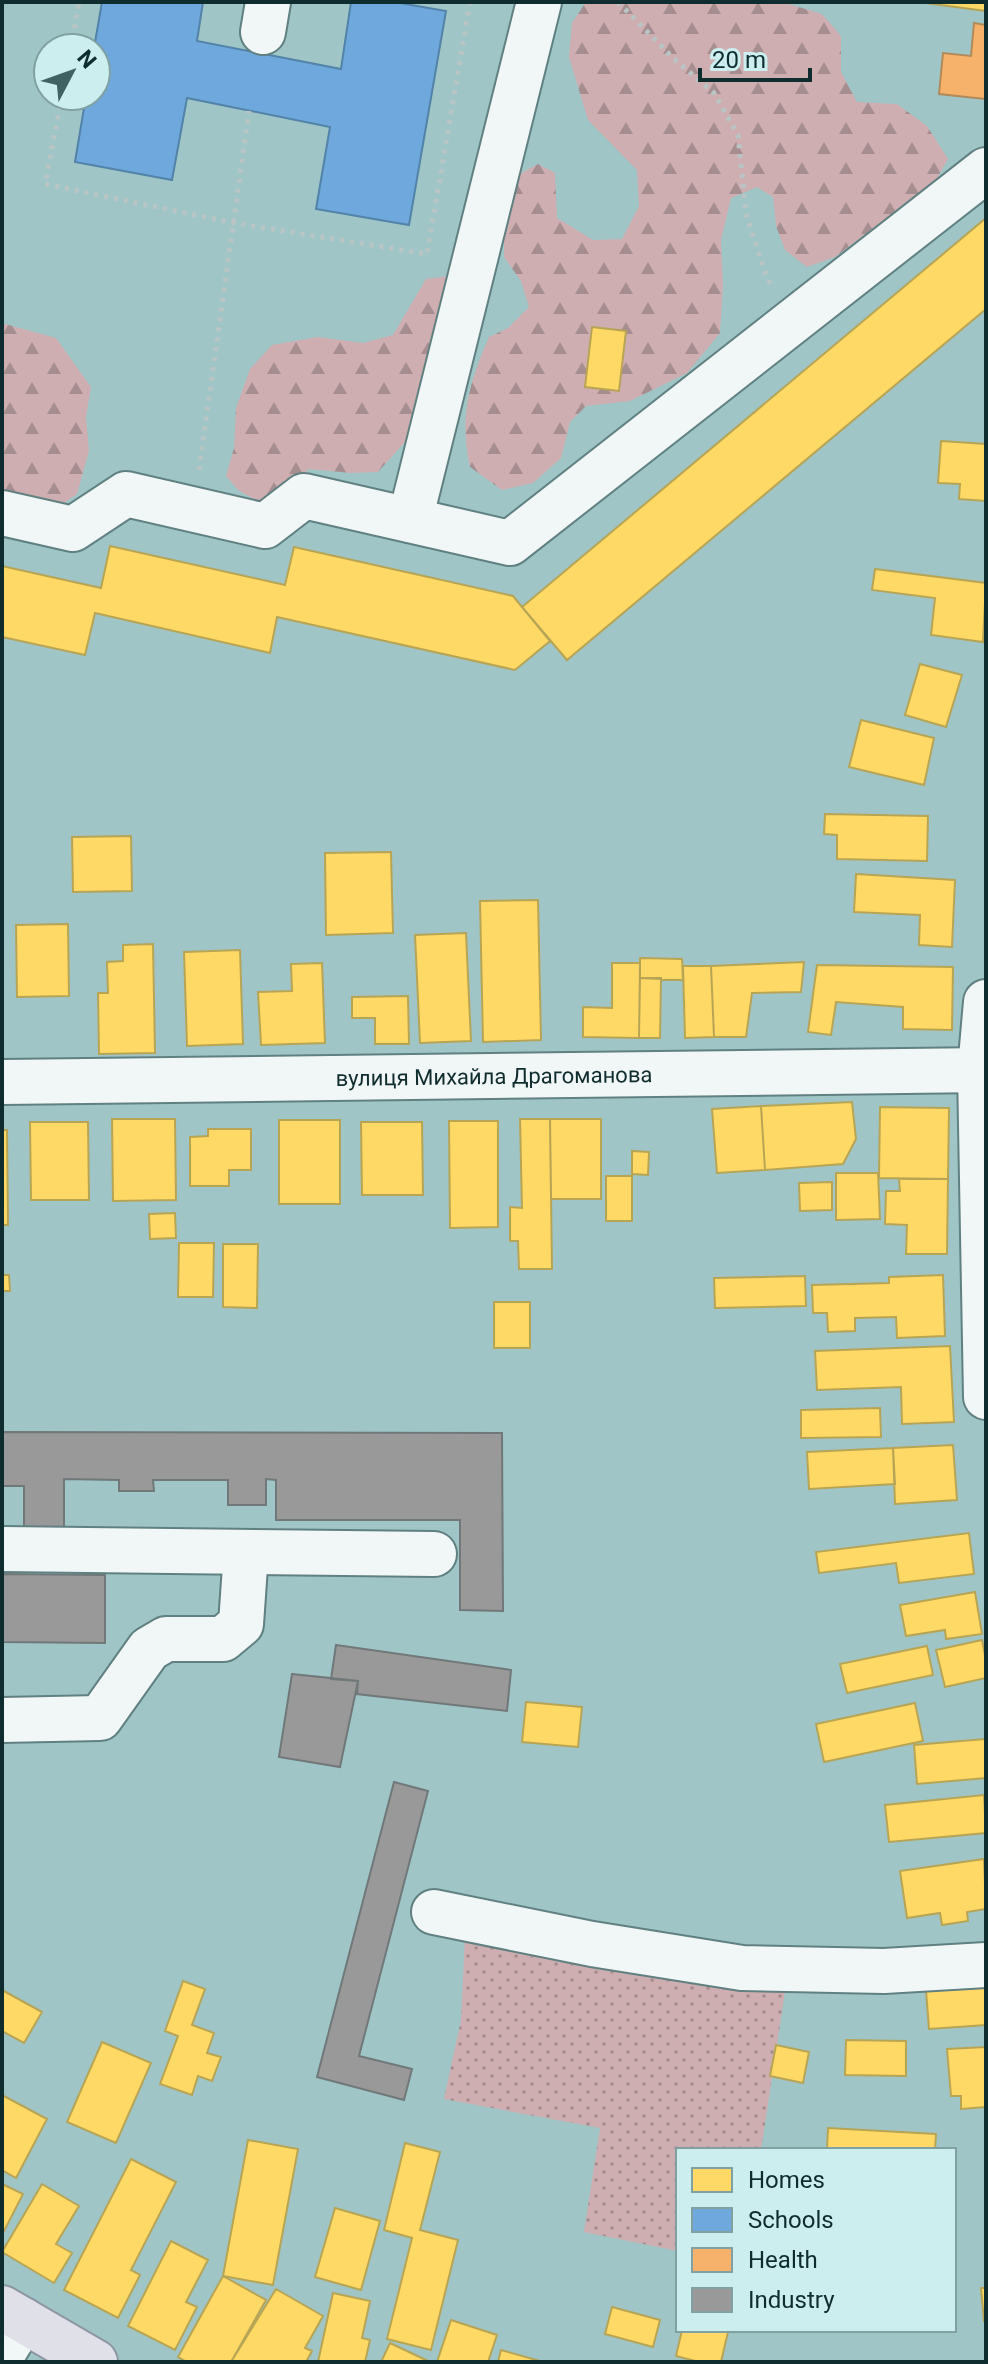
<svg xmlns="http://www.w3.org/2000/svg" width="988" height="2364" font-family="Roboto,sans-serif">
<style>
.forest{fill:url(#forest-firs)}
.garden{fill:url(#garden-dots)}
.homes{fill:#ffd966;stroke:#b7a555;stroke-width:2}
.schools{fill:#6fa8dc;stroke:#5283a8;stroke-width:2}
.health{fill:#f6b26b;stroke:#b18a59;stroke-width:2}
.industry{fill:#999;stroke:#707879;stroke-width:2}
.lines{fill:none;stroke-linecap:round;stroke-linejoin:round}
.minor-casing{stroke:#608081;stroke-width:48}
.major-casing{stroke:#8d96a3;stroke-width:48}
.path{stroke:#b9c5c5;stroke-width:5;stroke-dasharray:4 6;stroke-linecap:butt}
.minor{stroke:#f1f6f6;stroke-width:44}
.major{stroke:#e0e0e8;stroke-width:44}
.labels{text-anchor:middle;dominant-baseline:central;stroke-width:8;stroke-linejoin:round;paint-order:stroke}
.street-label{font-size:22px;fill:#0f2c2e;stroke:#cceeef}
</style>
<defs>
<pattern id="forest-firs" width="22" height="20" patternUnits="userSpaceOnUse" patternTransform="scale(2)"><rect width="22" height="20" fill="#ceaeb0"/><path d="M5 1l3.5 6h-7zM16 11l3.5 6h-7z" fill="#a68e90"/></pattern>
<pattern id="garden-dots" width="8" height="8" patternUnits="userSpaceOnUse" patternTransform="scale(2)"><rect width="8" height="8" fill="#ceaeb0"/><path d="M2 2h.1M6 6h.1" fill="none" stroke="#a68e90" stroke-width="1.8" stroke-linecap="round"/></pattern>
</defs>
<rect width="100%" height="100%" fill="#9fc5c6"/>
<path class="forest" d="M586 2H782L822 14 841 36V72L857 102 897 104 927 126 948 159 935 182 835 257 807 267 785 250 776 226 773 197 757 187 731 198 721 240 723 286 720 333 687 373 630 401 586 406 570 422 561 458 533 483 502 490 470 467C459 416 469 384 489 337L508 328 529 307 521 281 504 257V226L516 176 538 164 555 173 557 218 593 240 622 239 639 206 637 170 588 120 569 57 572 23Z
M456 275 422 404 405 442 378 472 351 473 309 469 286 489 259 502 238 490 226 476 234 448 236 408 250 369 272 345 318 337 363 343 393 335 426 279Z
M5 324 56 338 91 387 86 417 89 451 77 494 57 508 2 499V325Z"/>
<path class="garden" d="M465 1937 786 1985 761 2150H678V2251L584 2232 600 2128 444 2099 461 2020Z"/>
<path class="homes" d="M918 2H986V11Z
M986 218V309L567 660 522 607Z
M592 327 626 331 619 391 585 387Z
M941 441 986 444V501L959 499 960 484 938 483Z
M110 546 285 585 294 547 513 596 550 641 515 670 277 617 270 653 95 613 85 655 2 637V566L101 588Z
M875 569 986 583 983 642 931 635 935 598 872 590Z
M920 664 962 675 946 727 905 715Z
M861 720 934 738 924 785 849 767Z
M825 814 928 816 927 861 837 859V835L824 834Z
M131 836 132 891 73 892 72 837Z
M391 852 393 933 326 935 325 853Z
M856 874 955 880 952 947 919 945 920 915 854 912Z
M538 900 541 1040 483 1042 480 901Z
M68 924 69 996 17 997 16 925Z
M466 933 471 1041 420 1043 415 935Z
M153 944 155 1053 99 1054 98 993H108L107 962 123 961V945Z
M240 950 243 1044 187 1046 184 952Z
M640 958 682 959 683 980 640 978Z
M804 962 801 992 752 993 746 1037H714L711 966Z
M322 963 325 1043 261 1045 258 992 292 991 291 964Z
M612 963H640L639 1038 583 1037V1007L612 1008Z
M817 965 953 967 952 1030 903 1029V1007L836 1002 831 1035 808 1032Z
M683 966H711L714 1037 685 1038Z
M640 978H661L660 1038H639Z
M408 996 409 1044H375V1018H352V997Z
M852 1102 856 1139 843 1164 765 1170 761 1106Z
M761 1106 765 1170 717 1173 712 1109Z
M880 1107 949 1108 948 1179 879 1178Z
M112 1119H175L176 1200 113 1201Z
M520 1119H550L552 1269H519L518 1241H510V1207L522 1208Z
M550 1119H601V1199H551Z
M279 1120H340V1204H279Z
M449 1121H498V1227L450 1228Z
M30 1122H88L89 1200H31Z
M361 1122H422L423 1195H362Z
M208 1129H251V1170H229V1186H190V1137L208 1136Z
M2 1130H7L8 1225H2Z
M632 1151 649 1152 648 1175 632 1174Z
M836 1173H878L880 1219 836 1220Z
M606 1176H632V1221H606Z
M899 1179H948L947 1254H906L907 1225 885 1224 886 1191H900Z
M832 1182V1210L800 1211 799 1183Z
M175 1213 176 1238 150 1239 149 1214Z
M179 1243H214L213 1297H178Z
M223 1244H258L257 1308 223 1307Z
M2 1275H9L10 1291H2Z
M943 1275 945 1336 897 1338 896 1317 855 1318V1331L828 1332 827 1313H813L812 1285 889 1283V1277Z
M805 1276 806 1306 715 1308 714 1278Z
M494 1302H530V1348H494Z
M950 1346 954 1422 902 1424 901 1387 817 1390 815 1351Z
M880 1408 881 1437 801 1438V1410Z
M953 1445 957 1500 895 1504 893 1448Z
M893 1448 895 1484 809 1489 807 1452Z
M969 1533 974 1574 899 1583 896 1563 819 1573 816 1552Z
M975 1592 982 1634 946 1639 945 1630 906 1636 900 1605Z
M982 1640 986 1660V1678L945 1687 936 1650Z
M927 1646 933 1675 847 1693 840 1664Z
M526 1702 582 1707 578 1747 522 1742Z
M915 1703 923 1741 824 1762 816 1724Z
M985 1739 986 1778 917 1784 914 1745Z
M984 1795 986 1833 889 1842 885 1805Z
M984 1859 986 1909 967 1912 968 1921 942 1925 940 1913 907 1918 900 1871Z
M183 1981 205 1989 192 2025 214 2033 207 2053 221 2057 212 2081 198 2076 192 2095 160 2084 178 2036 165 2031Z
M986 1985V2025L929 2029 926 1990Z
M2 1990 42 2012 24 2043 2 2031Z
M846 2040 906 2041V2076L845 2075Z
M102 2042 151 2063 116 2143 67 2122Z
M776 2045 809 2052 803 2083 770 2076Z
M986 2047V2107L961 2109V2096H951L947 2049Z
M2 2095 47 2119 16 2178 2 2170Z
M828 2128 936 2134 935 2150H827Z
M248 2140 298 2149 273 2285 223 2276Z
M405 2143 440 2152 420 2230 458 2240 431 2350 387 2339 412 2238 384 2230Z
M131 2159 176 2182 131 2270 140 2275 118 2318 64 2290Z
M2 2184 23 2194 2 2235Z
M42 2184 79 2206 56 2244 72 2253 54 2283 2 2252Z
M335 2208 380 2221 361 2290 315 2277Z
M171 2241 208 2260 186 2302 197 2307 175 2350 128 2326Z
M223 2276 266 2300 231 2362H187L178 2357Z
M981 2288H986V2321H984Z
M276 2289 323 2316 305 2348 312 2351 306 2362H231Z
M333 2293 370 2301 362 2338 370 2340 365 2362H318Z
M612 2307 660 2320 653 2347 605 2334Z
M451 2320 497 2335 488 2362H437Z
M682 2330 728 2332 721 2362H699L676 2356Z
M390 2343 428 2361V2362H381Z
M501 2350 540 2361 539 2362H498Z"/>
<path class="schools" d="M102 2H203L197 41 341 69 351 2H394L446 11 409 225 316 209 330 127 187 98 172 180 75 162 86 96H96L94 48Z"/>
<path class="health" d="M974 23 986 25 985 99 939 94 943 53 971 56Z"/>
<path class="industry" d="M2 1432 502 1433 503 1611 460 1610V1520H276V1480L266 1479V1505H228V1480H153L154 1491H119V1480L64 1479V1535H24V1486H2Z
M2 1574 105 1575V1643L2 1642Z
M336 1645 511 1670 507 1711 357 1694 358 1681 331 1679Z
M292 1674 358 1681 340 1767 279 1757Z
M394 1782 428 1791 359 2056 412 2069 404 2100 317 2077Z"/>
<g class="lines">
<defs>
<g id="minor">
<path d="M263 32 268 2"/>
<path d="M2 513 73 529 126 494 265 526 304 496 510 543 986 170"/>
<path d="M410 520 539 2"/>
<path d="M986 1002 980 1070 986 1397"/>
<path id="s1" d="M2 1082 986 1070"/>
<path d="M2 1549 434 1554"/>
<path d="M2 1720 100 1718 149 1649 166 1639H223L241 1624 246 1552"/>
<path d="M434 1912 592 1944 742 1968 884 1971 986 1965"/>
<path d="M2 2355 23 2320"/>
</g>
<path id="major" d="M2 2308 95 2362"/>
</defs>
<use href="#minor" class="minor-casing"/>
<use href="#major" class="major-casing"/>
<path class="path" d="M618 2 673 58 714 93 738 135 746 214 767 278 773 288
M71 48 79 2
M62 96 45 184 234 223 427 254 470 2
M199 470 249 111"/>
<use href="#minor" class="minor"/>
<use href="#major" class="major"/>
</g>
<g class="labels">
<g class="street-label">
<text stroke="none"><textPath href="#s1" startOffset="492">вулиця Михайла Драгоманова</textPath></text>
</g>
</g>
<rect width="988" height="2364" fill="none" stroke="#0f2c2e" stroke-width="8"/>
<rect x="676" y="2148" width="280" height="184" fill="#cceeef" stroke="#80a0a2" stroke-width="2"/>
<rect x="692" y="2168" width="40" height="24" fill="#ffd966" stroke="#80a0a2" stroke-width="2"/>
<text x="748" y="2188" font-size="24" fill="#0f2c2e">Homes</text>
<rect x="692" y="2208" width="40" height="24" fill="#6fa8dc" stroke="#80a0a2" stroke-width="2"/>
<text x="748" y="2228" font-size="24" fill="#0f2c2e">Schools</text>
<rect x="692" y="2248" width="40" height="24" fill="#f6b26b" stroke="#80a0a2" stroke-width="2"/>
<text x="748" y="2268" font-size="24" fill="#0f2c2e">Health</text>
<rect x="692" y="2288" width="40" height="24" fill="#999999" stroke="#80a0a2" stroke-width="2"/>
<text x="748" y="2308" font-size="24" fill="#0f2c2e">Industry</text>
<g transform="translate(72 72) rotate(49)"><circle r="38" fill="#cceeef" stroke="#80a0a2" stroke-width="2"/>
<path d="M0-6L14 30L0 20L-14 30Z" fill="#416263"/>
<text y="-12" font-size="22" font-weight="bold" text-anchor="middle" fill="#0f2c2e">N</text>
</g>
<path d="M700 68v12h110v-12" fill="none" stroke="#0f2c2e" stroke-width="4"/>
<text x="712" y="68" font-size="24" fill="#0f2c2e" stroke="#cceeef" stroke-width="6" paint-order="stroke">20 m</text>
</svg>
